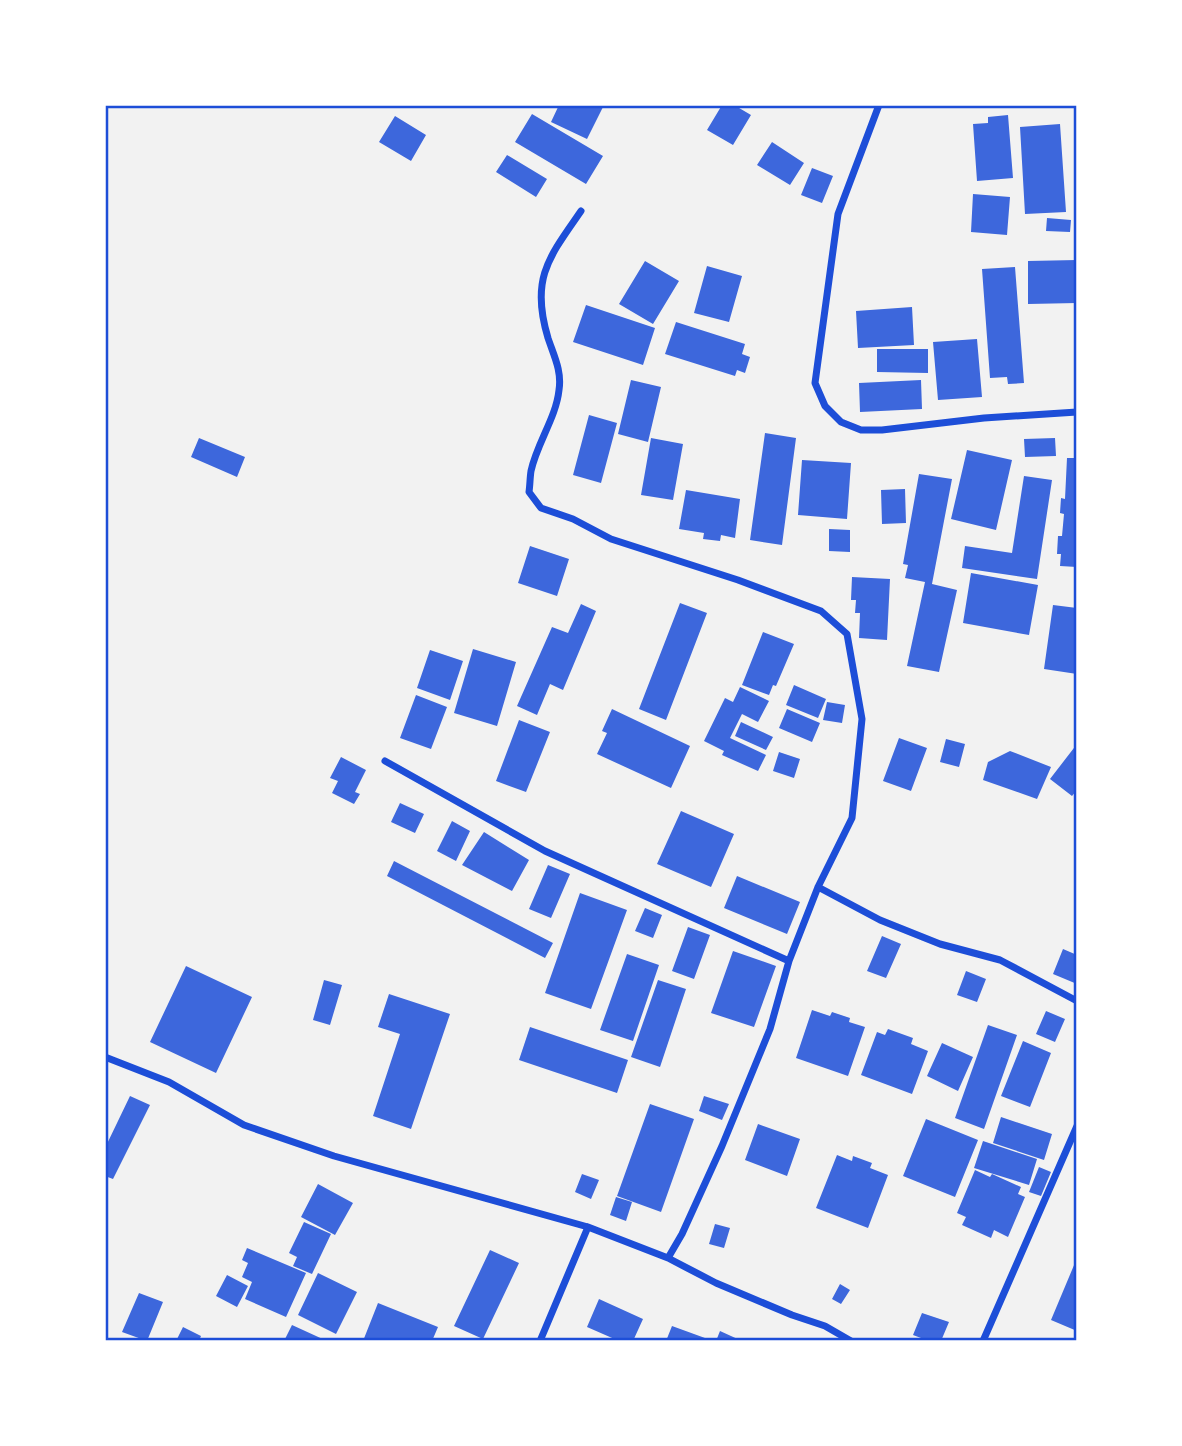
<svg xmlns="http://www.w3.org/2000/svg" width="1182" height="1446" font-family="Barlow,sans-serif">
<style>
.building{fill:#3d67dc}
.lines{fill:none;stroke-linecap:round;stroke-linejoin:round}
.minor{stroke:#1d4ed8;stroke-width:7}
.neatline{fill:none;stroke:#1d4ed8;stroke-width:2.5}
</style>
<rect width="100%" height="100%" fill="#f2f2f2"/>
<path class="building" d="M559 105H604L587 139 551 122Z
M722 105H734L751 115 733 145 707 130Z
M532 114 603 156 586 184 515 142Z
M1008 115 1013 178 977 181 973 124 988 123V117Z
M395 116 426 135 411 161 379 142Z
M1060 124 1066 212 1025 214 1020 127Z
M772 142 804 163 790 185 757 165Z
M507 155 547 179 536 197 496 172Z
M812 168 833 176 822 203 801 195Z
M973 194 1010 197 1007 235 971 232Z
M1047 218 1071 220 1070 232 1046 231Z
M1077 260V303L1028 304V261Z
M645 261 679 281 653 324 619 304Z
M707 266 742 276 729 322 694 313Z
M1015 267 1024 383 1008 384 1007 377 990 378 982 269Z
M586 305 655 328 643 365 573 342Z
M912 307 914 345 858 348 856 311Z
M676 322 745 344 742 354 750 357 745 373 737 370 735 376 665 354Z
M977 339 982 397 938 400 933 342Z
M877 349H928V373L877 372Z
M631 380 661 387 648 442 618 434Z
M921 380 922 409 860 412 859 383Z
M589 415 617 423 601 483 573 475Z
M765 433 796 438 782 545 750 540Z
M199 438 245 457 237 477 191 457Z
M651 438 683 444 673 500 641 495Z
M1055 438 1056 456 1025 457 1024 439Z
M967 450 1012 460 996 530 951 519Z
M1067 458H1077V567L1060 566 1061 554H1057L1058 536H1062L1064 514 1060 513 1061 498 1065 499Z
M802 460 851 463 847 519 798 515Z
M919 474 952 479 932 584 957 590 939 672 907 666 925 582 905 578 908 565 903 564Z
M1024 476 1052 480 1037 579 962 568 965 546 1012 553Z
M905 489 906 523 882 524 881 490Z
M686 490 740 499 735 538 721 535 720 541 703 539 704 533 679 529Z
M829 529 850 530V552L829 551Z
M530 546 569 559 557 596 518 583Z
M971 573 1038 585 1029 635 963 623Z
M852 577 890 579 887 640 859 638 860 613H855L856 600H851Z
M680 603 707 613 666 720 639 709Z
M581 604 596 611 563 690 550 684 537 715 517 706 552 627 568 633Z
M1053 605 1077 608V674L1044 669Z
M763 632 794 644 776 686 773 685 769 695 742 685Z
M473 649 516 662 497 726 454 713Z
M430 650 463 661 450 700 417 688Z
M794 685 826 699 818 718 786 705Z
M740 687 769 701 758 722 742 714 730 738 766 755 758 771 722 755 724 751 704 741 725 698 733 702Z
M416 695 447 707 431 749 400 738Z
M827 702 845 705 842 723 823 720Z
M612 709 690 746 671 788 597 754 607 733 602 731Z
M787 709 820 723 812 742 779 728Z
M519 720 550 732 526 792 496 781Z
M741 722 773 737 766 750 735 736Z
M899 738 927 748 911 791 883 781Z
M946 739 965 744 959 767 940 762Z
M1077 744V790L1072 796 1050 779Z
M1010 751 1051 767 1037 799 983 780 988 762Z
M779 752 800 759 794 778 773 771Z
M341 757 366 770 355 792 360 794 354 804 332 793 338 781 330 778Z
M400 803 424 814 415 833 391 822Z
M681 811 734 834 711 887 657 864Z
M452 821 470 831 456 861 437 851Z
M484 832 529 860 512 891 462 865Z
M394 861 553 943 545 958 387 876Z
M548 865 570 874 551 918 529 909Z
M737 876 800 902 787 934 724 908Z
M580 893 627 910 591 1009 545 993Z
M645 908 662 915 653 938 635 931Z
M688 927 710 935 694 979 672 971Z
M882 936 901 944 886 978 867 971Z
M1063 949 1077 955V984L1053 974Z
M733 951 776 966 754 1027 711 1013Z
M627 954 659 965 633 1041 600 1030Z
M186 966 252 997 216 1073 150 1042Z
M966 971 986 979 977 1002 957 995Z
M324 980 342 985 330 1025 313 1020Z
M658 980 686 989 660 1067 631 1057Z
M389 994 450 1014 411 1129 373 1116 400 1034 378 1027Z
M812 1010 830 1016 832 1012 850 1018 849 1022 865 1027 848 1076 796 1058Z
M1046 1011 1065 1019 1055 1042 1036 1034Z
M988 1025 1017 1035 984 1129 955 1118Z
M530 1027 628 1060 617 1093 519 1060Z
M888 1029 913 1038 911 1044 928 1051 912 1094 861 1075 877 1032 885 1035Z
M1023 1041 1051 1053 1030 1107 1001 1096Z
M942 1043 973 1057 958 1091 927 1076Z
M130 1096 150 1105 113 1179 105 1176V1148Z
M704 1096 729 1104 722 1120 699 1111Z
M650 1104 694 1119 661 1212 617 1196Z
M1001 1117 1052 1134 1044 1160 993 1143Z
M926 1119 978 1140 955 1197 903 1176Z
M758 1124 800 1139 787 1176 745 1160Z
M983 1141 1037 1159 1029 1185 974 1168Z
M837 1155 852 1161 853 1156 872 1163 870 1168 888 1175 868 1228 816 1208Z
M1039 1167 1051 1172 1041 1196 1029 1192Z
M975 1170 990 1177 992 1174 1021 1187 1018 1194 1025 1197 1008 1237 994 1230 991 1238 962 1225 966 1217 957 1213Z
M582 1174 599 1180 591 1199 575 1192Z
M318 1184 353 1203 335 1235 301 1217Z
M616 1197 632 1202 626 1221 610 1215Z
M304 1222 331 1234 312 1274 293 1266 297 1257 289 1253Z
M715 1224 730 1228 724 1248 709 1244Z
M247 1248 306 1273 286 1317 245 1299 252 1282 242 1277 248 1263 242 1260Z
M490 1250 519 1263 483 1339 454 1326Z
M1077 1258V1331L1051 1320Z
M318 1273 357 1292 336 1334 298 1315Z
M227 1275 248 1286 237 1307 216 1296Z
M840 1284 850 1290 841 1304 832 1299Z
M139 1293 163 1302 147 1341 122 1332Z
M599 1299 643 1319 633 1341H619L587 1327Z
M378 1303 438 1327 432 1341H363Z
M922 1313 949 1322 941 1341H929L913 1335Z
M292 1325 327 1341H284Z
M672 1326 705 1338 704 1341H666Z
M183 1327 201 1336 199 1341H176Z
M720 1331 742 1341H716Z"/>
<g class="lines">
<path class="minor" d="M879 105 838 214 815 383 825 406 841 422 861 430H882L984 418 1077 412
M581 211C549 257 530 279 548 338 554 356 562 371 559 390 556 418 537 443 531 471 530 477 530 485 529 492L541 508 573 519 611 539 738 580 821 611 847 634 862 719 852 818 818 887 789 961 770 1029 722 1146 682 1234 668 1258
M385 761 545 851 789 961
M818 887 880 920 940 944 1000 960 1077 1001
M105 1057 169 1082 244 1125 334 1156 588 1227 668 1258 716 1283 792 1315 825 1326 851 1341
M540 1341 588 1227
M983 1341 1077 1126"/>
</g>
<rect width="1182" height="1446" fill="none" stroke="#ffffff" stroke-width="214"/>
<rect x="107" y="107" width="968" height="1232" class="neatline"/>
</svg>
